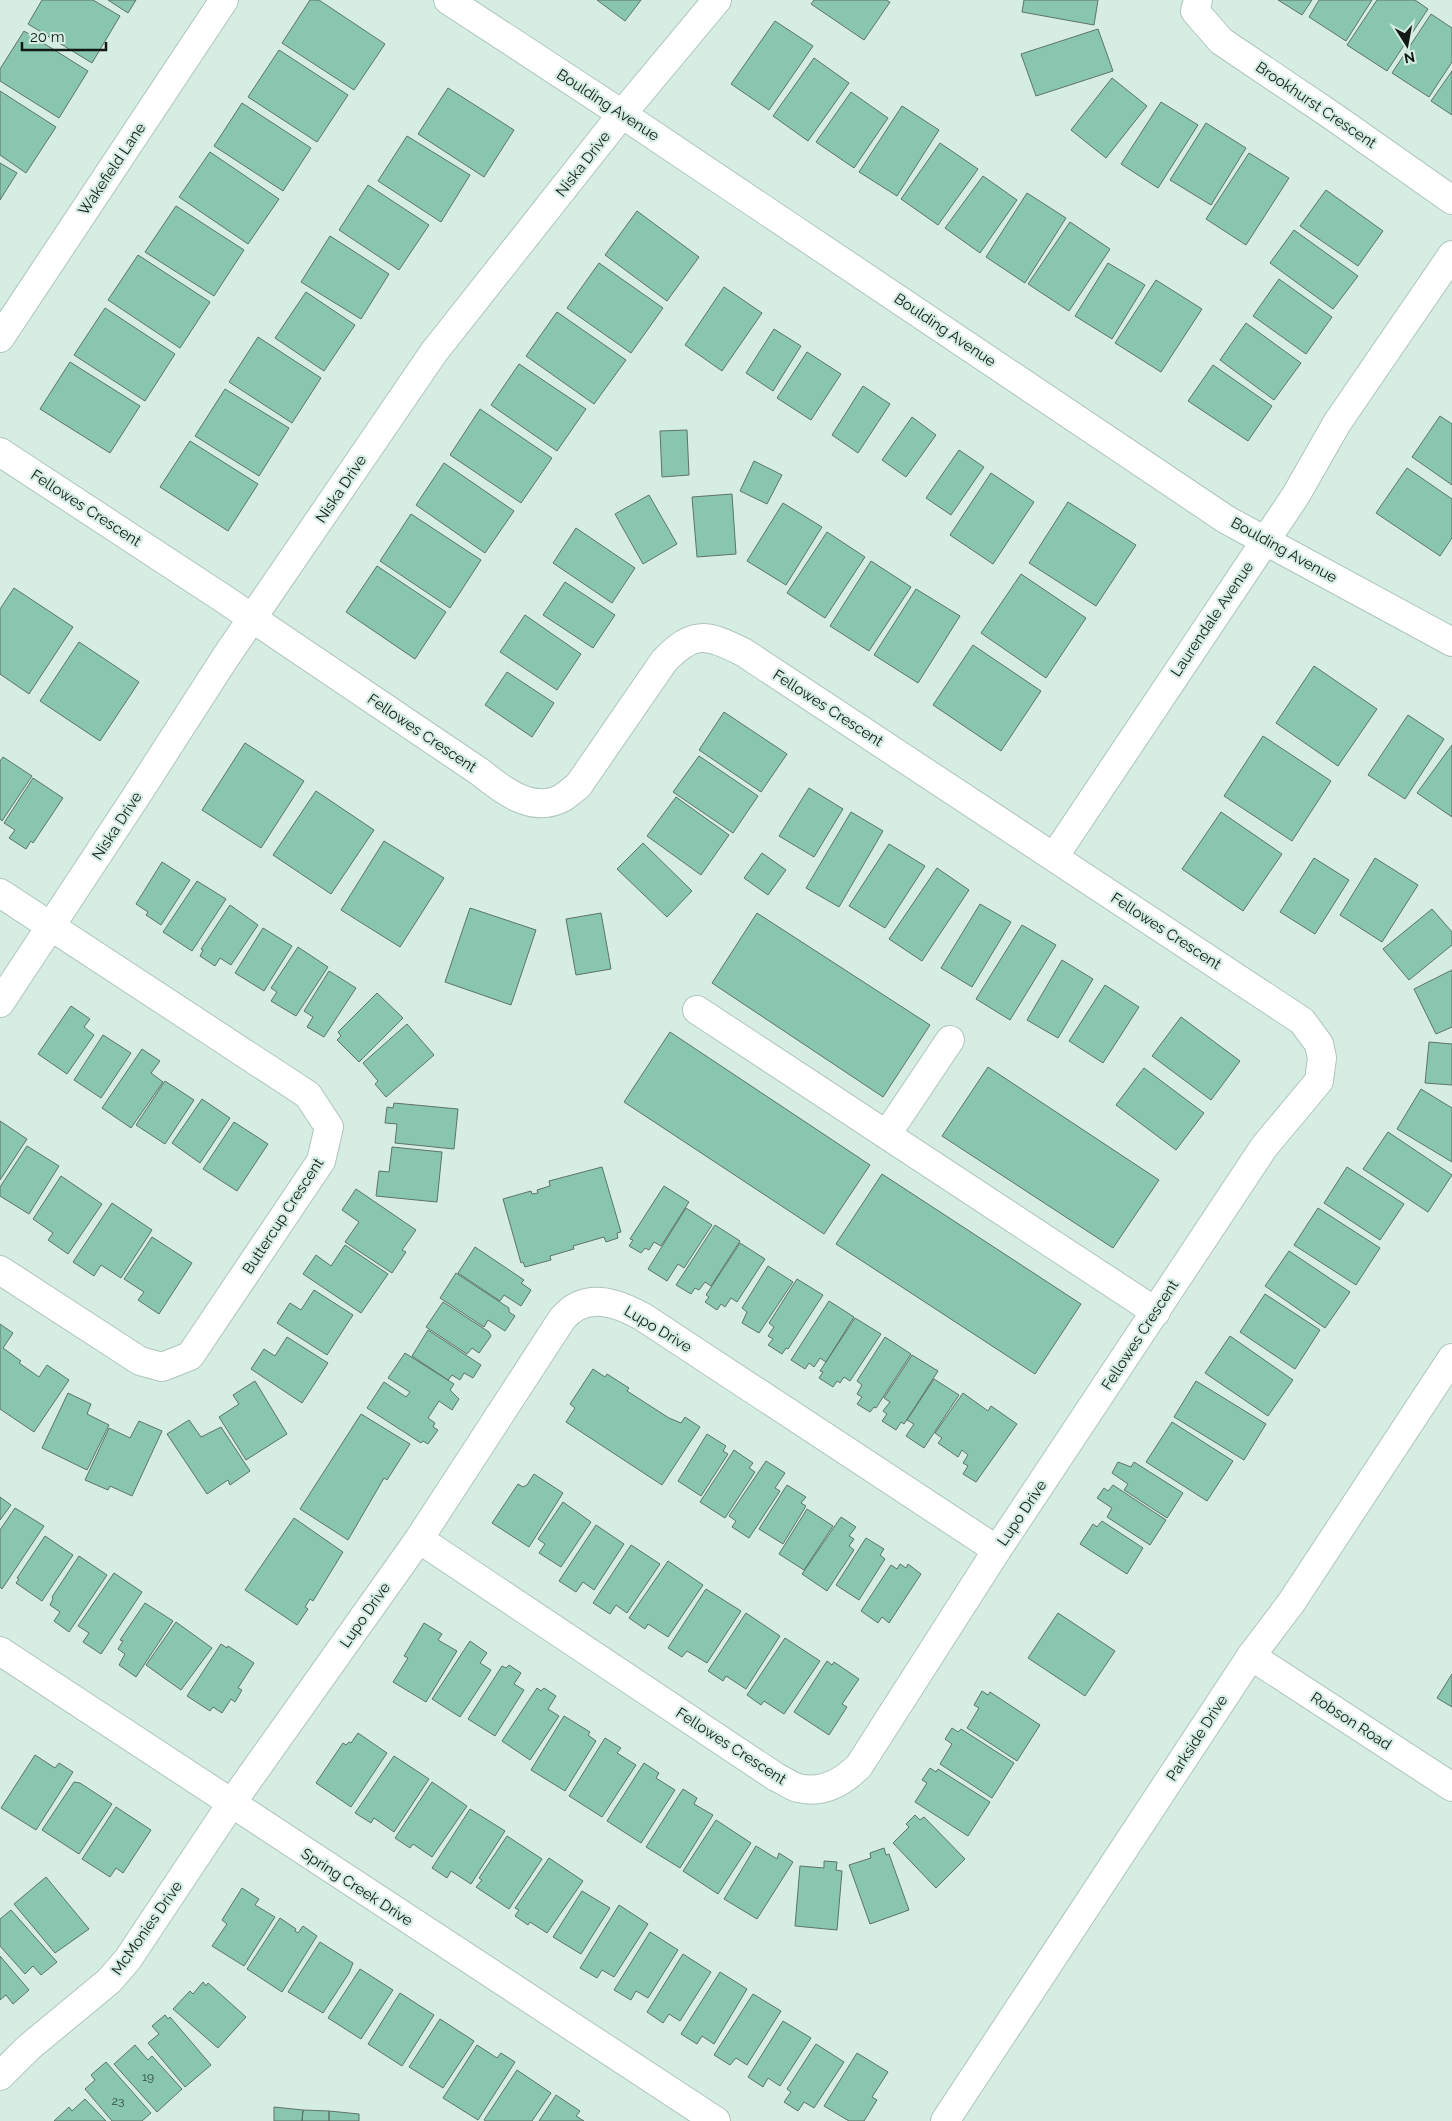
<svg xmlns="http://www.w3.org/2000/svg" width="1452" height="2121" font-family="Raleway,sans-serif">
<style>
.building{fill:#88c6ad;stroke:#5e736a}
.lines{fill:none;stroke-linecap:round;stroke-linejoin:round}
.minor-casing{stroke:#aec5bb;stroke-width:30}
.major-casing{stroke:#aec5bb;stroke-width:30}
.minor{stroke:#fff;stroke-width:28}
.major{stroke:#fff;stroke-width:28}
.labels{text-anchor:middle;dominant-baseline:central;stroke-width:4.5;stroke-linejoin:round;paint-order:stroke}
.number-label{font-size:12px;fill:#2f453c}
.street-label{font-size:15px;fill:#111a16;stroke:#d5ede3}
</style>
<rect width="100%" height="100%" fill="#d5ede3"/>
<path class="building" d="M42 0H93L120 16 92 63 28 24Z
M108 0H136L128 13Z
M310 0H319L385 44 354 90 282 43Z
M597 0H641L625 21Z
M814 0H886L890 2 864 40 811 4Z
M1024 0H1098L1094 25 1022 12Z
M1278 0H1312L1302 15Z
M1319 0H1372L1346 41 1309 17Z
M1377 0H1415L1428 9 1387 71 1347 45Z
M1431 14 1452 28V62L1429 97 1392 73Z
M775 21 813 46 769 110 731 84Z
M1098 29 1113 71 1036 96 1021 54Z
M24 31 88 71 59 118 0 81V69Z
M279 50 348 95 317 142 248 97Z
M814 58 849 83 808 141 773 116Z
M1452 71V115L1431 101Z
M1112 78 1147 106 1106 158 1071 130Z
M448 88 514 130 484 177 418 134Z
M0 91 56 127 26 173 0 155Z
M851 92 888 118 854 168 816 142Z
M1161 102 1198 125 1158 188 1121 164Z
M242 103 311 148 283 191 214 146Z
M902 106 939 130 897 196 859 172Z
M1206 123 1246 148 1211 205 1170 180Z
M407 136 470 175 441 222 378 181Z
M940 143 978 169 938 225 901 199Z
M210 152 279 199 248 244 179 197Z
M1249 153 1289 178 1246 245 1206 219Z
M0 163 17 173 0 200Z
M983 176 1017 200 980 253 945 228Z
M368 185 429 225 399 270 339 230Z
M1326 190 1383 231 1358 266 1300 226Z
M1027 193 1066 218 1025 283 986 257Z
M176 206 244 250 214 296 145 252Z
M637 211 699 257 667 301 605 255Z
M1070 222 1110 249 1069 311 1028 284Z
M1294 230 1358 276 1333 309 1270 263Z
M330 236 389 274 361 319 301 282Z
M138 255 210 302 180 348 108 300Z
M599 263 663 308 631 353 567 308Z
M1108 263 1145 285 1112 339 1075 316Z
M1279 279 1332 317 1306 354 1253 316Z
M1156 280 1202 309 1161 372 1115 343Z
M724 287 762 313 722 371 685 345Z
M306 292 355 325 324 371 275 338Z
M105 308 175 354 145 401 74 355Z
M557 312 626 360 594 404 526 356Z
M1246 323 1301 363 1274 400 1220 360Z
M774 329 801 346 773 391 746 373Z
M258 337 321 378 292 423 229 382Z
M807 352 841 374 811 420 777 398Z
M70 362 140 406 110 453 40 409Z
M519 364 586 409 557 451 491 405Z
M1213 365 1272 406 1248 441 1188 401Z
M863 386 890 404 858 453 832 435Z
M225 389 289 428 259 476 195 436Z
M480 409 552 458 521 503 450 455Z
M1440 416 1452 424V485L1412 457Z
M912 417 936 435 906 477 882 460Z
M687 430 689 475 662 477 660 431Z
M190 441 258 484 228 531 160 487Z
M959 450 984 467 951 515 926 498Z
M754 461 782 475 767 504 740 491Z
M444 463 514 511 485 553 416 505Z
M1407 468 1452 499V538L1440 556 1376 513Z
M991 473 1034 502 993 564 950 535Z
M732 494 736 554 697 557 692 497Z
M649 495 677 544 643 564 615 514Z
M1068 502 1136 545 1096 606 1029 563Z
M783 503 822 527 786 585 747 561Z
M411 514 481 560 450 608 380 561Z
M576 528 635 568 612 603 553 563Z
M827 532 865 557 825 618 787 593Z
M871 561 911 587 869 651 830 626Z
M377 566 446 612 415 659 346 612Z
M1021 574 1086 618 1046 678 981 633Z
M565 582 615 615 593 648 543 615Z
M14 588 73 627 29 694 0 674V609Z
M916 589 960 616 918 683 874 655Z
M525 615 581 654 557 690 500 652Z
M79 642 139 682 100 741 40 701Z
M973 645 1041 691 1001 751 933 705Z
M1314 666 1377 709 1338 766 1276 723Z
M507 672 554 703 532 737 485 705Z
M724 712 787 754 761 792 699 750Z
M1408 715 1444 739 1405 799 1368 775Z
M1263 736 1331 781 1292 841 1224 796Z
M245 743 304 781 261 848 202 810Z
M1452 745V817L1417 793Z
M699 756 758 796 733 833 673 792Z
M3 757 32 776 2 821 0 819V761Z
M33 778 63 798 33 843 31 841 26 849 9 838 15 830 4 823Z
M809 788 843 809 814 857 779 836Z
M316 791 374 830 331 894 273 855Z
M676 797 729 835 701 875 647 836Z
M851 812 883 831 839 907 806 888Z
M1221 812 1282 854 1243 911 1182 869Z
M384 841 444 878 400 947 341 910Z
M643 843 692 891 667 917 617 869Z
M889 844 925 866 885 928 849 906Z
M762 853 786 870 768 895 744 878Z
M1314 858 1349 880 1315 934 1280 912Z
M1375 858 1418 885 1382 942 1340 915Z
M162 862 190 880 161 925 146 915 148 912 136 904Z
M937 868 969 890 922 961 889 939Z
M197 881 226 899 192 951 163 932Z
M980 904 1011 922 972 987 941 968Z
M230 905 258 925 231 965 220 958 215 966 200 956 203 950 201 949Z
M470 908 536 930 511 1005 445 982Z
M1432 909 1452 932V945L1409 980 1383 949Z
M601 913 611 969 576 975 566 919Z
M757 913 930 1025 883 1097 712 983Z
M1022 925 1056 945 1010 1020 976 999Z
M263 928 292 946 264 991 235 973Z
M298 947 328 967 296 1016 271 1001 277 992 271 988Z
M1062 960 1093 979 1058 1038 1027 1020Z
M1452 970V1027L1436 1034 1414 989Z
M329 971 356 988 324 1037 307 1027 313 1017 304 1011Z
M1105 985 1139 1007 1103 1063 1069 1041Z
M377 993 403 1018 359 1062 337 1040 341 1036 338 1032Z
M71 1006 90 1019 84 1027 94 1035 67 1074 38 1054Z
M1181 1017 1240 1061 1211 1100 1152 1056Z
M407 1024 434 1055 386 1097 375 1084 378 1081 363 1063Z
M670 1032 870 1165 824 1234 624 1102Z
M103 1035 131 1053 101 1098 74 1080Z
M1429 1042 1452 1044V1085L1425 1083Z
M142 1049 160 1061 151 1073 163 1082 131 1128 102 1108Z
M988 1067 1159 1180 1113 1248 942 1136Z
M1144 1068 1204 1113 1176 1150 1116 1105Z
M165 1081 194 1100 165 1144 136 1125Z
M1421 1089 1452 1108V1162L1397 1129Z
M202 1099 230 1118 200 1163 172 1143Z
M394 1103 458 1109 454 1149 395 1143 397 1124 385 1123 387 1107 393 1108Z
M0 1121 27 1139 0 1180Z
M234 1122 268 1144 237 1191 203 1169Z
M1388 1132 1452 1175 1428 1212 1363 1169Z
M27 1146 59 1166 29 1214 0 1196V1187Z
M392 1147 442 1152 437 1202 376 1196 379 1171 389 1172Z
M602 1167 621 1232 617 1233 618 1238 606 1242 604 1237 573 1246 574 1249 550 1256 551 1260 525 1267 523 1262 521 1263 503 1199 531 1191 532 1194 538 1193 537 1190 550 1186 549 1181Z
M1347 1167 1404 1204 1380 1240 1324 1203Z
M882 1174 1081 1304 1035 1374 836 1244Z
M61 1176 102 1204 68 1254 48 1240 53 1233 33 1219Z
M664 1186 689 1202 661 1246 654 1242 649 1250 645 1248 641 1253 629 1246 633 1240 630 1239Z
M356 1189 416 1230 402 1250 406 1252 392 1273 345 1242 359 1222 342 1210Z
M112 1203 152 1230 121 1278 101 1265 94 1276 73 1262Z
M686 1208 712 1225 684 1268 678 1264 667 1281 648 1269Z
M1318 1208 1380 1248 1356 1285 1294 1245Z
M715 1225 740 1241 711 1286 705 1282 699 1290 695 1288 691 1294 676 1285Z
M152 1237 192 1263 159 1314 138 1300 144 1292 124 1279Z
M740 1243 765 1259 737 1302 731 1298 725 1307 721 1304 717 1310 705 1302 709 1297 706 1295Z
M345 1245 388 1274 361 1313 303 1274 316 1255 331 1266Z
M475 1247 524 1280 521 1283 531 1290 521 1306 504 1295 500 1301 458 1273Z
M1289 1251 1350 1292 1325 1328 1265 1286Z
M768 1266 793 1282 759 1333 742 1323 747 1312 742 1308Z
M456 1273 509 1308V1312L515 1316 505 1331 488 1320 484 1327 440 1298Z
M797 1279 823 1295 788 1349 786 1348 782 1354 768 1345 773 1339 768 1336 774 1327 769 1323Z
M314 1290 353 1315 327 1355 277 1323 290 1303 301 1310Z
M1265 1294 1320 1330 1295 1369 1240 1332Z
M829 1301 854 1317 826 1362 820 1358 814 1367 809 1363 805 1369 791 1360Z
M443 1302 489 1332 491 1336 479 1353 472 1348 467 1354 426 1327Z
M855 1318 881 1334 850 1381 844 1377 840 1383 837 1381 833 1387 819 1378 823 1372 820 1371Z
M0 1324 13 1333 3 1348 21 1361 19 1363 39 1377 47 1365 69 1380 34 1432 0 1409Z
M428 1330 481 1365 473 1378 464 1373 460 1380 452 1375 448 1380 412 1356Z
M1230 1336 1293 1380 1268 1416 1205 1373Z
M287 1337 328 1363 302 1403 251 1369 264 1349 275 1356Z
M885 1337 911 1354 876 1408 874 1407 870 1412 857 1404 862 1397 857 1394 862 1385 857 1381Z
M405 1353 454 1384 450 1390 459 1399 452 1410 439 1401 428 1418 435 1423 433 1427 438 1430 428 1444 423 1441 421 1443 367 1408 384 1382 406 1397 410 1392 388 1378Z
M912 1355 938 1371 904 1424 901 1422 896 1430 882 1421 887 1414 883 1411 890 1402 884 1398Z
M593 1369 605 1377 607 1374 629 1388 627 1391 669 1418 681 1423 685 1417 700 1427 662 1485 566 1422 575 1408 570 1404Z
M934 1379 959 1395 924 1448 906 1436 914 1424 907 1420Z
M255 1381 287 1434 246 1460 219 1417 239 1404 233 1395Z
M1196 1381 1266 1424 1244 1460 1174 1417Z
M68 1393 91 1404 87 1414 109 1425 87 1470 42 1448Z
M963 1393 988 1411 991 1406 1017 1424 976 1482 963 1474 968 1466 963 1463 968 1455 962 1450 958 1457 938 1443 942 1438 935 1433Z
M361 1414 410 1444 387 1480 384 1478 348 1540 300 1509Z
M189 1420 201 1437 221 1427 250 1471 230 1485 228 1480 207 1494 167 1434Z
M139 1421 162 1431 132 1496 110 1486 108 1490 85 1480 109 1428 130 1438Z
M1172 1422 1233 1461 1207 1501 1146 1462Z
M707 1434 726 1446 723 1451 728 1454 701 1496 678 1481Z
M734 1450 753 1463 749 1468 755 1472 725 1518 700 1502Z
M766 1461 785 1473 775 1488 780 1491 749 1538 732 1527 736 1521 729 1516Z
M1118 1462 1131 1467 1134 1462 1183 1493 1167 1518 1124 1490 1128 1484 1112 1473Z
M534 1474 563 1493 529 1547 492 1523 518 1484 523 1487 527 1485Z
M787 1485 806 1497 801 1503 806 1506 783 1544 759 1529Z
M1113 1485 1166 1520 1150 1545 1107 1517 1112 1508 1097 1498 1104 1488 1108 1491Z
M0 1497 11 1505 0 1520Z
M563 1502 591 1522 561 1567 539 1553 545 1544 538 1539Z
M15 1508 44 1526 2 1589 0 1587V1530Z
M807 1509 833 1526 804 1570 779 1554Z
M841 1517 856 1527 849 1536 854 1539 849 1546 854 1550 827 1591 802 1574Z
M294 1518 343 1552 313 1601 310 1599 305 1607 308 1609 297 1625 245 1590Z
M1102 1521 1143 1548 1127 1574 1080 1544 1093 1524 1097 1527Z
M596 1525 624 1544 594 1590 583 1582 576 1592 559 1581Z
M45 1536 73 1555 42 1601 16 1583 19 1579 17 1578Z
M866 1538 884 1549 880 1555 885 1559 859 1600 836 1585Z
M631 1545 660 1564 627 1613 616 1605 610 1614 593 1603Z
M79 1556 107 1575 69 1632 54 1621 60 1612 50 1605 53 1599 52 1597Z
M668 1561 703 1585 668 1637 648 1624 645 1629 629 1618Z
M900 1564 906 1568 908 1564 921 1574 889 1623 882 1617 878 1623 861 1611 891 1565 897 1569Z
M114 1573 142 1592 101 1654 83 1642 89 1633 78 1626Z
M706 1589 741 1611 707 1663 687 1651 682 1657 668 1648Z
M145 1603 173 1621 136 1677 119 1665 125 1654 118 1649 123 1641 120 1640Z
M746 1613 780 1636 746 1689 726 1676 723 1681 708 1671Z
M1058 1613 1115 1651 1085 1696 1028 1658Z
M176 1622 212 1648 181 1690 146 1665Z
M424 1623 442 1634 438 1640 457 1651 426 1702 393 1682 408 1658 404 1656Z
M785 1638 820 1661 784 1714 764 1701 761 1705 747 1695Z
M470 1641 487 1653 480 1663 491 1670 460 1717 432 1699Z
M221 1644 227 1648 228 1646 254 1663 238 1688 242 1690 235 1702 231 1699 222 1713 213 1707 210 1711 187 1696Z
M827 1661 832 1665 834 1662 859 1679 842 1704 847 1707 829 1735 794 1712Z
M509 1665 521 1673 514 1684 524 1690 495 1736 468 1719 502 1666 506 1668Z
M1452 1674V1707L1437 1698Z
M537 1688 541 1691 544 1688 556 1696 548 1709 559 1716 530 1760 502 1741Z
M982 1691 988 1695 990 1692 1040 1725 1017 1761 967 1728 979 1708 974 1705Z
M564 1716 590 1732 588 1735 596 1741 565 1791 531 1770Z
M952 1728 958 1732 961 1729 1014 1763 992 1798 940 1764 952 1744 945 1739Z
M358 1733 387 1753 351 1807 316 1783 343 1743 346 1745 349 1742 351 1743Z
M605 1738 621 1748 617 1753 636 1765 602 1817 569 1796Z
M35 1755 55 1768 59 1763 73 1772 36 1830 1 1808Z
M394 1756 429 1779 394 1832 374 1818 371 1823 355 1813Z
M644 1763 659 1773 656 1778 675 1790 641 1843 607 1821Z
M930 1768 936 1772 938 1769 990 1802 968 1836 915 1802 927 1783 922 1780Z
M74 1782 80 1783 112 1804 79 1854 42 1830Z
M432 1782 467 1806 432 1857 413 1844 410 1848 395 1838Z
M683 1789 697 1798 694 1804 713 1815 680 1868 646 1847Z
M116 1807 151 1830 123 1873 116 1868 110 1877 82 1859Z
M470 1809 505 1831 471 1884 451 1871 447 1878 432 1868Z
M915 1815 920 1820 924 1817 965 1859 936 1888 893 1843 909 1827 906 1824Z
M716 1820 751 1843 718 1894 683 1871Z
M507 1836 542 1859 509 1909 476 1887 482 1880 479 1878Z
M756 1846 777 1859 779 1853 793 1862 757 1919 724 1899Z
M884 1848 886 1855 889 1854 909 1910 870 1924 849 1865 871 1858 870 1853Z
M549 1858 583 1881 547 1933 530 1922 528 1925 515 1916 519 1910 515 1908Z
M824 1861 837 1862 836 1870 842 1871 837 1930 795 1926 800 1866 824 1868Z
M46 1877 89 1929 55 1953 14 1904Z
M242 1888 259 1899 255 1905 275 1917 244 1966 212 1946 227 1924 222 1920Z
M582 1891 610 1908 581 1954 553 1937Z
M619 1905 648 1924 614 1977 602 1970 597 1978 580 1968Z
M11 1910 57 1962 41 1975 33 1966 25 1974 0 1946V1919Z
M280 1918 296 1929 295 1931 298 1933 303 1926 317 1936 282 1992 247 1969Z
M650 1932 678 1950 648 1998 636 1991 631 2000 614 1990Z
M320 1942 353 1963 349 1973 323 2013 288 1992Z
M683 1954 711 1972 680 2021 669 2014 663 2023 647 2012Z
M0 1956 29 1990 13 2004 6 1995 0 2000Z
M360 1969 393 1990 361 2039 328 2018Z
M720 1972 747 1989 714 2044 702 2036 697 2044 681 2034Z
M203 1982 206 1986 208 1983 246 2017 218 2048 173 2009 190 1991 193 1994Z
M400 1993 434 2015 402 2066 368 2044Z
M753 1994 781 2011 747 2065 736 2058 730 2065 714 2055Z
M165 2015 168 2019 170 2017 211 2065 185 2087 148 2043 159 2034 152 2026Z
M440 2019 474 2041 443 2088 409 2067Z
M783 2021 811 2038 780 2086 768 2078 763 2087 748 2077Z
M816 2044 844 2062 814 2108 804 2102 798 2111 784 2102 791 2092 787 2089Z
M135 2045 148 2060 152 2056 182 2089 157 2112 114 2064Z
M477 2045 497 2058 501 2053 515 2062 478 2120 443 2098Z
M857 2053 888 2072 872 2097 877 2100 864 2121H849L824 2106Z
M106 2062 151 2113 142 2121H112L85 2089 95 2080 91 2075Z
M517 2070 551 2093 532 2121H486L484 2120Z
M556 2095 580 2111 576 2116 584 2121H539Z
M85 2099 106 2121H54L69 2107 72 2111Z
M274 2107 303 2110 302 2121H274Z
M303 2110 329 2111V2121H302Z
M329 2111 359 2114V2121H329Z"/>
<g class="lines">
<defs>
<path id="minor" d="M448 0 622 114 1227 520 1452 642
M1198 0 1195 11 1221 41 1331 115 1452 200
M0 338 224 0
M0 452 224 599 480 772C502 790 532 814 562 798 567 795 572 790 578 786L664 661C694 630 706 634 743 652L1302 1021 1319 1044 1322 1058 1319 1081 1264 1147 997 1550 859 1766C843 1782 822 1794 798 1788 791 1786 783 1780 776 1777L419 1539
M1054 857 1296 495 1337 423 1452 255
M0 893 308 1095 329 1127 321 1161 190 1356 162 1367 140 1361 0 1270
M0 1003 137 795 225 658 434 352 622 114 717 0
M697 1010 1156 1312
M887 1134 950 1040
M0 1651 716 2121
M1251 1656 1452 1787
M0 2076 28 2048 109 1981 128 1959 231 1804 419 1539 562 1319C585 1291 616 1302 643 1317L997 1550"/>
<path id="major" d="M945 2121 1251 1656 1291 1603 1452 1358"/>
</defs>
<use href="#minor" class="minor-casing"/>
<use href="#major" class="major-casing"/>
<use href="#minor" class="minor"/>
<use href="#major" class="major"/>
</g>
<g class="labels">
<g class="number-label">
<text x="148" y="2077">19</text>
<text x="118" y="2101">23</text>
</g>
<g class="street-label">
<text transform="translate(608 105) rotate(33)">Boulding Avenue</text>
<text transform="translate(1316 105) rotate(34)">Brookhurst Crescent</text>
<text transform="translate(583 164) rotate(-52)">Niska Drive</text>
<text transform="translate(112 169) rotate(-56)">Wakefield Lane</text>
<text transform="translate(945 330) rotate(34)">Boulding Avenue</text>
<text transform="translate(341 489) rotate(-56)">Niska Drive</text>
<text transform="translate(86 508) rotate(33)">Fellowes Crescent</text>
<text transform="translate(1284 550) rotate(29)">Boulding Avenue</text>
<text transform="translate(1212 619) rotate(-56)">Laurendale Avenue</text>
<text transform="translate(828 708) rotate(33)">Fellowes Crescent</text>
<text transform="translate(422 733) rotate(34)">Fellowes Crescent</text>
<text transform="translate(117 826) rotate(-57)">Niska Drive</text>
<text transform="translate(1166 931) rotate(33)">Fellowes Crescent</text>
<text transform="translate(283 1216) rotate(-57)">Buttercup Crescent</text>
<text transform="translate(658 1329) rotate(31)">Lupo Drive</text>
<text transform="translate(1140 1335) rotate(-57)">Fellowes Crescent</text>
<text transform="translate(1022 1513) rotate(-56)">Lupo Drive</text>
<text transform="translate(365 1615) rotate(-55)">Lupo Drive</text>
<text transform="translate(1351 1721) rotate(33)">Robson Road</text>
<text transform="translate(1197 1738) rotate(-57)">Parkside Drive</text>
<text transform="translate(731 1746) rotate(33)">Fellowes Crescent</text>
<text transform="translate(357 1887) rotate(33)">Spring Creek Drive</text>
<text transform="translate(147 1928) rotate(-55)">McMonies Drive</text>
</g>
</g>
<g transform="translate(1407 45) rotate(169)" stroke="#d5ede3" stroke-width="4" paint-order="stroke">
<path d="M0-4L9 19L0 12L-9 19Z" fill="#111a16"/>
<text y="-8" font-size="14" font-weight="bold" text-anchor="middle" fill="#111a16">N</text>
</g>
<path d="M22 42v8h84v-8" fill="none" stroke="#111a16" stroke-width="2.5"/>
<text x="30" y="42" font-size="15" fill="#111a16" stroke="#d5ede3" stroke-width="4" paint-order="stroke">20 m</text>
</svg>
